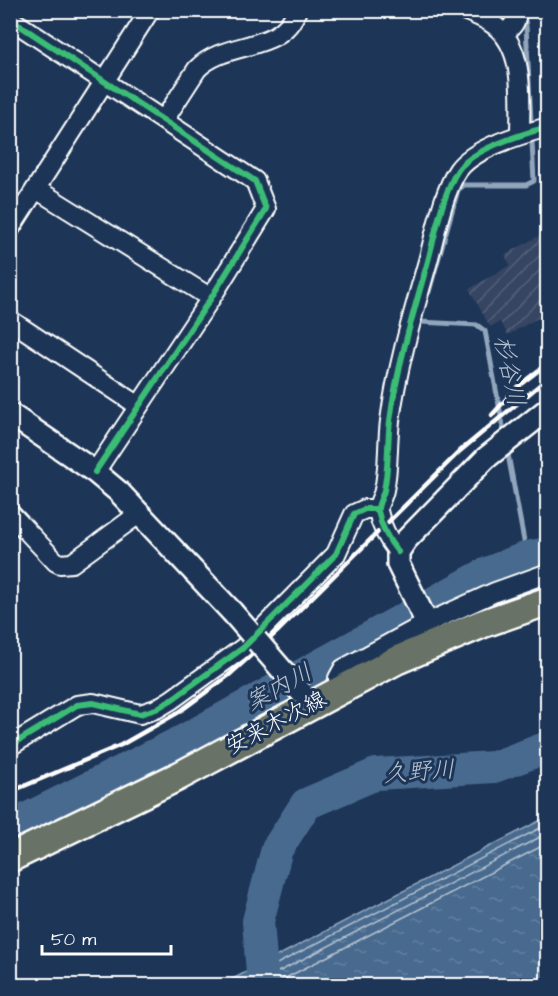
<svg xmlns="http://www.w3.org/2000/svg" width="558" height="996" font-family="'Architects Daughter','Klee One',sans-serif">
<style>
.industrial{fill:url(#industrial-furrows)}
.water{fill:url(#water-ripples);stroke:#91a6bc;stroke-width:1.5}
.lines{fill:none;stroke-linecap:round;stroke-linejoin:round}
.shore{stroke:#b6c4d2;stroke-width:1.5}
.stream{stroke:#91a6bc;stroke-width:5}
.river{stroke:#486b8f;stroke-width:32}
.minor-casing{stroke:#fff;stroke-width:22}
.tertiary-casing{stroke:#fff;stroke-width:26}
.primary-casing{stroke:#fff;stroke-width:32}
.minor{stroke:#1d3557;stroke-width:18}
.tertiary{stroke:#1d3557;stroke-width:21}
.primary{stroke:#697266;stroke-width:27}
.rail{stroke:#fff;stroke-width:4.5}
.tertiary-bridge-casing{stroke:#fff;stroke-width:26;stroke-linecap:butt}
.tertiary-bridge{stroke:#1d3557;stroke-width:21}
.cycleway-casing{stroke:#1d3557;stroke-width:10}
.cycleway{stroke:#3abd76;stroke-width:6}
.labels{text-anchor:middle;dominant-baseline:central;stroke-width:6;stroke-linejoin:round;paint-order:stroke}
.street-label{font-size:22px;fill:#fff;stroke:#1d3557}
.water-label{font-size:24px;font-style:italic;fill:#b6c4d2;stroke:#1d3557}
</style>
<defs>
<pattern id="industrial-furrows" width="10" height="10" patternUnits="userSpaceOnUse" patternTransform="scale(1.5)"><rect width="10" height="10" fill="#344462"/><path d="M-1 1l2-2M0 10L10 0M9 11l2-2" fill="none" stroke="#52607a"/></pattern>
<pattern id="water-ripples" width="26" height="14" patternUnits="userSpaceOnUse" patternTransform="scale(1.5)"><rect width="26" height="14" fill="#486b8f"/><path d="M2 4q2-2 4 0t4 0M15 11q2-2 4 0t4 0" fill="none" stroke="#6381a0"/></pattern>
</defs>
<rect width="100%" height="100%" fill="#1d3557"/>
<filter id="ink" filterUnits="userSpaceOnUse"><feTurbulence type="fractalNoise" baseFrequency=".0167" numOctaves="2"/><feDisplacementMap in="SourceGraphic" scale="12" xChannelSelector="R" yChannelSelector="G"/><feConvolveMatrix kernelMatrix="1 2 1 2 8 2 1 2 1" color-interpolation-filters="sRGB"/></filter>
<g filter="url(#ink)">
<path class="industrial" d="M547 231V313L508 335 500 322 490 327 469 289 510 265 505 255Z"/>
<path class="water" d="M547 817V985H221Z"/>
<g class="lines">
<path class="shore" d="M234 986 548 824
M251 986 548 833
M270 986 548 843"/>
<path class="stream" d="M524 15 526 26 531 121
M429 292 458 190 464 185H526L534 181 532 142
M421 318 420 322 477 325 485 331 505 437
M507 449 527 557"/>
<path class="river" d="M10 827 186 739 487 573 527 557 548 553
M263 986 258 921 277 849 306 804 376 774 494 767 548 747"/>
<defs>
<path id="minor" d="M464 10C475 15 485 18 494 25 526 49 520 100 520 135
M10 19 255 181 266 209 211 298 95 472
M504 34C512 27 518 22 516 10
M164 120 197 69C226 39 281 54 297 10
M36 189 211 298
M10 229 150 10
M10 320 139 406
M10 513 56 562 60 564 72 563 140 513
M398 552C389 541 381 526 378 511 377 504 383 497 384 490 389 468 387 444 390 421 397 367 413 314 428 261 435 235 443 192 458 170 474 148 522 134 548 127
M342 687 338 678 343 669 427 623 495 592 548 573
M10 746 77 705 93 703 140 714 156 709 171 700 243 648 336 554 354 514 365 509H378"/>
<path id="tertiary" d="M10 414 95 472 119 492 232 612
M427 623 398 564V552L406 540 486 458 548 409"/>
<path id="primary" d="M10 858 179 776 397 660 482 624 548 601"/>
</defs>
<use href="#minor" class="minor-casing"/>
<use href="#tertiary" class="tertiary-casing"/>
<use href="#primary" class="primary-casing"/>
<use href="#minor" class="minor"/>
<use href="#tertiary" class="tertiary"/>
<use href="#primary" class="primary"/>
<path class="rail" d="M492 415 517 387 548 363
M10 792 121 745 179 712 228 676 279 630 460 451 548 378"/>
<defs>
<path id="tertiary-bridge" d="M232 612 301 692"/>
</defs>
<use href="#tertiary-bridge" class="tertiary-bridge-casing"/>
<use href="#tertiary-bridge" class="tertiary-bridge"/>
<defs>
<path id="cycleway" d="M10 19 255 181 266 209 211 298 95 472
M398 552C389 541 381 526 378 511 377 504 383 497 384 490 389 468 387 444 390 421 397 367 413 314 428 261 435 235 443 192 458 170 474 148 522 134 548 127
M10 746 77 705 93 703 140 714 156 709 171 700 243 648 336 554 354 514 365 509H378"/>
</defs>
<use href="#cycleway" class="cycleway-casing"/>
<use href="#cycleway" class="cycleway"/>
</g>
</g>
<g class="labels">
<g class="street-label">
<text transform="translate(276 723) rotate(-28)">安来木次線</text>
</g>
<g class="water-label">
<text transform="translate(509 371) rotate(78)">杉谷川</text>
<text transform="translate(279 688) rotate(-29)">案内川</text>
<text transform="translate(419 772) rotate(-4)">久野川</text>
</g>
</g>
<rect width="558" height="996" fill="none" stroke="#1d3557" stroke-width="36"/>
<rect x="18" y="18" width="522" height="960" fill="none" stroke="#fff" stroke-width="2" filter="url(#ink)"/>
<path d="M42 945v9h129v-9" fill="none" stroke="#ffffff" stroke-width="3"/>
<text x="51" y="945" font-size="18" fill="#ffffff" stroke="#1d3557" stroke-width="4.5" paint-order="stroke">50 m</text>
</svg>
